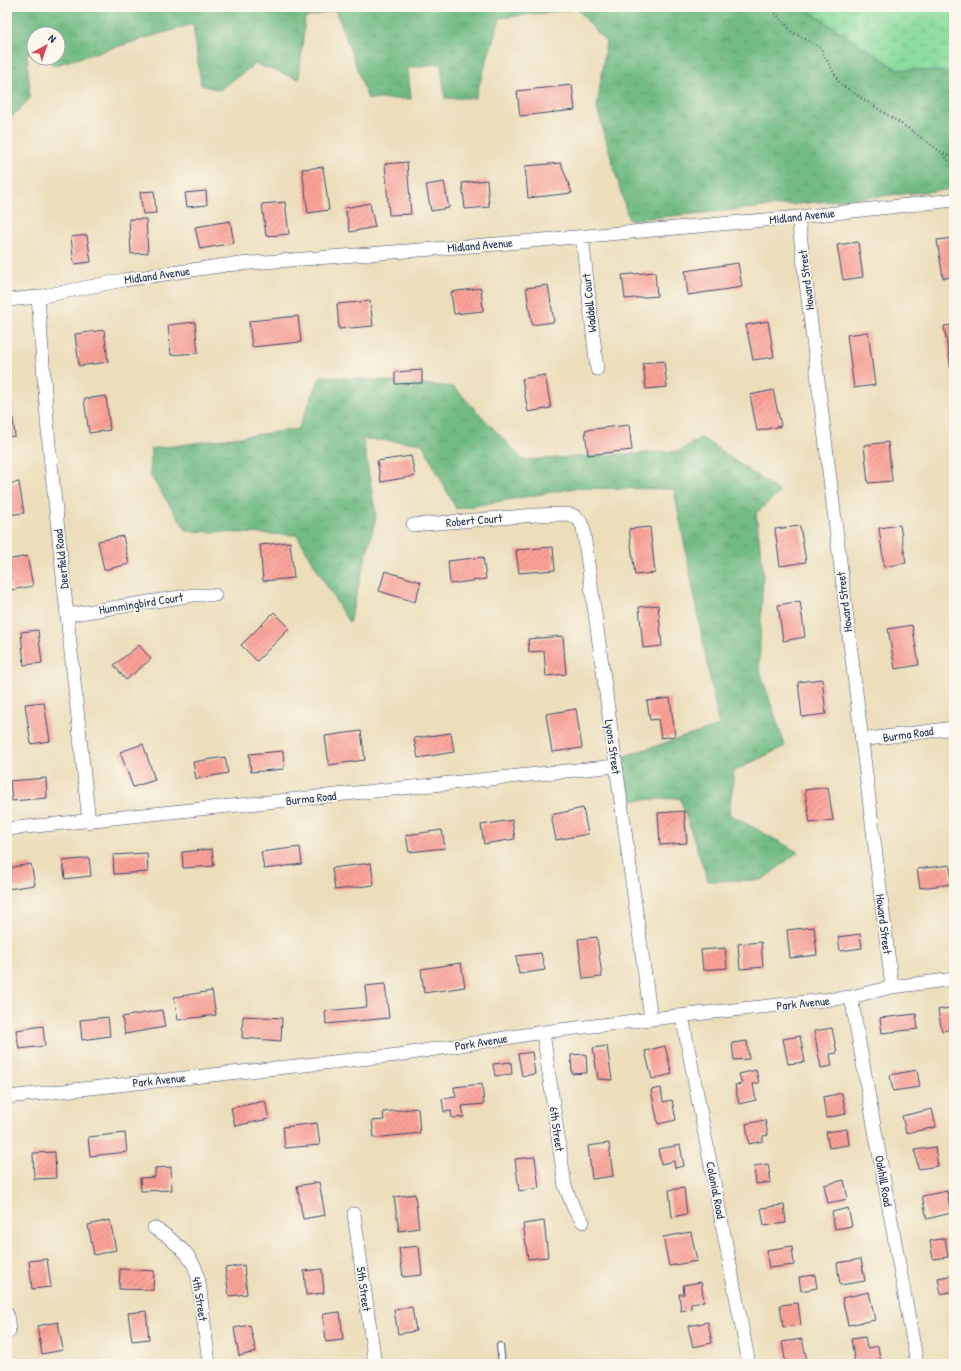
<svg xmlns="http://www.w3.org/2000/svg" width="961" height="1371" font-family="'Patrick Hand',sans-serif">
<style>
.forest{fill:url(#forest-crowns);stroke:#467671}
.wetland{fill:url(#wetland-marsh);stroke:#54867e}
.building{fill:url(#building-hatch)}
.lines{fill:none;stroke-linecap:round;stroke-linejoin:round}
.lane-casing{stroke:#3a496c;stroke-width:8}
.street-casing{stroke:#3a496c;stroke-width:14}
.path{stroke:#3a496c;stroke-width:2;stroke-dasharray:1 3;stroke-linecap:butt}
.lane{stroke:#fff;stroke-width:6}
.street{stroke:#fff;stroke-width:13}
.labels{text-anchor:middle;dominant-baseline:central;stroke-width:3.5;stroke-linejoin:round;paint-order:stroke}
.street-label{font-size:12px;fill:#1b2f5e;stroke:#fbf7ec}
</style>
<defs>
<pattern id="forest-crowns" width="20" height="18" patternUnits="userSpaceOnUse"><rect width="20" height="18" fill="#72bc84"/><path d="M2 6a3 3 0 1 1 6 0M12 15a3 3 0 1 1 6 0" fill="none" stroke="#5d996f"/></pattern>
<pattern id="wetland-marsh" width="20" height="14" patternUnits="userSpaceOnUse"><rect width="20" height="14" fill="#8ddd9d"/><path d="M1 5h8M5 5V1M11 12h8M15 12V8" fill="none" stroke="#79be8a"/></pattern>
<pattern id="building-hatch" width="6" height="6" patternUnits="userSpaceOnUse"><rect width="6" height="6" fill="#fca298"/><path d="M-1 1l2-2M0 6l6-6M5 7l2-2" fill="none" stroke="#cb847f"/></pattern>
</defs>
<rect width="100%" height="100%" fill="#fbf7ec"/>
<filter id="ink" filterUnits="userSpaceOnUse"><feTurbulence type="fractalNoise" baseFrequency=".025" numOctaves="2"/><feDisplacementMap in="SourceGraphic" scale="8" xChannelSelector="R" yChannelSelector="G"/><feConvolveMatrix kernelMatrix="1 2 1 2 8 2 1 2 1" color-interpolation-filters="sRGB"/></filter>
<filter id="wash" filterUnits="userSpaceOnUse"><feTurbulence type="fractalNoise" baseFrequency=".012" numOctaves="4" result="noise"/><feDisplacementMap in="SourceGraphic" scale="16" xChannelSelector="R" yChannelSelector="G"/><feGaussianBlur stdDeviation="0.9" result="paint"/><feColorMatrix in="noise" values="0 0 0 0 0 0 0 0 0 0 0 0 0 0 0 0 0 1.4 0 .05"/><feComposite in="paint" operator="in"/></filter>
<g filter="url(#wash)">
<rect width="100%" height="100%" fill="#ecdebb"/>
<path class="forest" d="M7 7H803L897 69 954 72V189L629 220 597 108 606 42 577 9 500 18 475 98H445L441 63 408 68 411 99H368L336 10 305 18 299 79 255 64 219 90 201 85 193 24 52 66 51 58H58V34H34V51L27 53 30 98 7 122Z
M321 376 454 387 523 460 680 451 701 437 780 492 756 513 763 571 759 668 785 746 734 771 729 814 798 852 762 880 708 881 680 798 623 801 615 759 719 726 674 489 575 488 456 509 422 443 363 439 376 517 349 623 297 535 187 531 150 475 151 449 298 429Z"/>
<path class="wetland" d="M803 7H954V72L897 69Z"/>
<g id="blocks">
<path class="building" d="M572 85 575 110 520 116 517 91Z
M407 162 411 214 389 215 385 164Z
M561 163 572 193 528 198 525 166Z
M323 167 329 210 308 213 302 169Z
M487 180 489 207 465 209 462 183Z
M444 182 449 208 431 211 426 185Z
M154 191 156 213 143 214 140 192Z
M206 191 207 205 187 207 185 193Z
M285 202 289 234 266 236 262 204Z
M370 203 375 227 350 232 345 208Z
M129 219H146L148 253 131 254Z
M230 221 234 243 200 249 195 227Z
M87 235 91 262 74 264 71 237Z
M954 238V277L943 278 937 240Z
M858 242 863 277 843 280 837 245Z
M738 263 742 287 688 295 685 271Z
M655 272 657 296 625 299 622 275Z
M548 285 554 322 532 325 526 288Z
M481 288 483 311 454 314 451 292Z
M370 301 373 326 339 329 337 304Z
M298 316 301 342 252 347 249 321Z
M768 321 774 357 753 360 746 325Z
M195 322 198 353 171 355 168 325Z
M954 325V369H951L944 326Z
M104 330 108 362 79 366 75 334Z
M868 332 875 385 854 388 847 335Z
M8 358 10 372H7V359Z
M664 361 667 387 646 389 643 363Z
M422 370V383L395 384V372Z
M545 375 551 408 528 412 522 379Z
M773 390 781 426 757 431 750 395Z
M106 396 110 430 89 433 84 399Z
M11 401 15 436 7 437V402Z
M629 425 632 450 588 455 585 430Z
M888 442 892 481 868 483 864 445Z
M411 456 415 476 381 482 377 461Z
M19 482 24 513 7 515V484Z
M900 525 906 563 884 567 879 528Z
M800 526 806 562 780 566 775 529Z
M650 527 655 573 635 575 629 529Z
M123 536 129 564 104 570 98 541Z
M290 542 294 578 263 581 260 545Z
M553 547 555 570 519 573 516 550Z
M27 556 33 586 11 590 7 571V560Z
M483 557 486 579 450 584 448 561Z
M385 571 421 582 415 602 379 591Z
M800 601 805 637 783 641 778 605Z
M658 605 662 646 643 648 639 607Z
M274 612 290 628 257 661 241 645Z
M912 625 919 665 895 669 888 629Z
M38 630 42 663 24 665 21 632Z
M563 636 566 674 546 676 544 651 529 652 528 639Z
M139 645 151 659 126 680 114 665Z
M822 679 826 714 802 717 798 682Z
M670 698 675 736 661 738 658 719 650 720 647 701Z
M44 702 50 741 31 744 25 704Z
M576 709 582 748 552 752 546 714Z
M361 731 365 760 329 765 325 736Z
M451 733 454 752 418 758 414 738Z
M143 744 155 780 133 787 120 752Z
M283 751 284 769 251 772 249 754Z
M225 757 228 773 196 779 193 762Z
M46 778 47 798 12 801 10 781Z
M828 787 833 820 810 823 805 790Z
M583 808 588 834 556 840 551 815Z
M684 811 687 843 660 845 658 813Z
M512 820 515 839 484 844 481 825Z
M442 830 445 848 409 852 406 835Z
M300 847 302 864 264 869 261 852Z
M212 849 214 866 183 868 182 852Z
M147 853 148 872 114 874 113 855Z
M89 858 91 876 65 879 63 861Z
M371 863 374 885 335 890 332 868Z
M31 864 35 885 7 889V868Z
M950 865 952 884 920 888 917 869Z
M814 927 817 955 790 958 787 930Z
M860 934 862 948 840 951 838 937Z
M597 937 602 977 583 979 578 939Z
M761 942 763 967 740 969 738 944Z
M725 948 727 968 703 970 701 950Z
M541 953 545 970 519 974 516 956Z
M461 963 465 987 424 993 421 969Z
M385 984 389 1018 326 1024 325 1011 367 1007 365 986Z
M212 991 216 1015 178 1020 174 997Z
M954 1007V1029L942 1031 938 1010Z
M162 1010 165 1027 125 1034 122 1017Z
M916 1014 918 1029 882 1033 880 1018Z
M243 1016 282 1018 281 1041 242 1038Z
M108 1017 110 1036 82 1040 80 1020Z
M43 1026 45 1046 19 1049 16 1030Z
M832 1028 837 1053 830 1054 832 1066 821 1068 814 1031Z
M800 1036 805 1062 788 1064 783 1039Z
M747 1041 749 1059 734 1060 732 1043Z
M607 1046 612 1080 598 1079 593 1048Z
M665 1046 672 1074 652 1079 645 1051Z
M532 1052 535 1074 522 1076 518 1054Z
M586 1054 587 1073 572 1074 571 1055Z
M511 1062 512 1074 495 1076 493 1064Z
M756 1070 759 1083 753 1084 756 1100 739 1104 735 1085 742 1084 739 1074Z
M917 1070 920 1087 893 1091 890 1075Z
M482 1084 484 1104 462 1106 464 1117 452 1118 451 1111 444 1112 442 1099 456 1097 454 1087Z
M661 1088 663 1102 672 1100 676 1120 658 1124 651 1090Z
M842 1093 846 1114 826 1118 823 1097Z
M265 1101 269 1119 235 1126 231 1108Z
M418 1108 420 1133 374 1138 372 1121 384 1120 383 1112Z
M932 1109 936 1127 906 1133 902 1116Z
M765 1120 768 1135 763 1136V1141L749 1144 746 1124Z
M317 1123 320 1145 285 1148 283 1127Z
M847 1129 849 1145 829 1148 826 1132Z
M125 1133 127 1152 90 1156 88 1137Z
M609 1143 613 1176 592 1179 588 1146Z
M680 1145 684 1166 675 1168 674 1161 661 1164 658 1149Z
M935 1147 938 1166 918 1169 915 1150Z
M55 1152 56 1178 34 1179 33 1153Z
M535 1157 539 1188 519 1191 515 1159Z
M768 1164 771 1182 756 1184 754 1166Z
M171 1167 172 1190 141 1191 140 1178 155 1177V1168Z
M844 1180 848 1199 828 1203 824 1185Z
M319 1182 325 1215 303 1219 297 1186Z
M684 1188 687 1214 672 1217 669 1190Z
M947 1191 951 1213 927 1219 922 1196Z
M415 1194 419 1228 399 1231 394 1197Z
M784 1205 786 1223 764 1226 761 1208Z
M848 1208 852 1226 835 1229 832 1212Z
M110 1220 116 1250 94 1255 88 1225Z
M544 1221 548 1257 528 1259 523 1224Z
M691 1232 697 1261 669 1266 663 1237Z
M945 1238 948 1257 933 1259 930 1241Z
M419 1246 422 1275 403 1277 399 1248Z
M792 1246 794 1265 769 1268 766 1250Z
M47 1259 51 1287 32 1289 29 1261Z
M861 1259 865 1281 840 1285 837 1263Z
M244 1265 247 1294 229 1296 225 1268Z
M120 1269 154 1271 153 1290 119 1289Z
M322 1269 324 1293 306 1295 304 1271Z
M815 1275 817 1288 801 1291 799 1277Z
M954 1275V1291L941 1294 938 1278Z
M701 1282 704 1301 691 1303V1309L681 1311 679 1294H684L683 1285Z
M869 1292 875 1320 848 1325 842 1298Z
M798 1303 801 1325 783 1327 780 1305Z
M412 1307 416 1331 398 1334 394 1310Z
M146 1311 149 1339 132 1341 128 1313Z
M340 1312 343 1340 326 1342 323 1314Z
M58 1322 63 1350 42 1354 37 1326Z
M708 1322 712 1343 693 1347 688 1326Z
M250 1325 256 1352 239 1356 234 1328Z
M865 1337 867 1348 878 1346 881 1364H855L851 1339Z
M802 1339 807 1360 786 1364 782 1342Z
M420 1361 421 1364H406V1363Z"/>
</g>
</g>
<g filter="url(#ink)">
<use href="#blocks" fill-opacity="0" stroke="#3a496c" stroke-width="1"/>
<g class="lines">
<defs>
<path id="lane" d="M500 1346 502 1364"/>
<path id="street" d="M798 217 892 987
M582 236 597 369
M38 297 49 445 89 822
M7 300 38 297 124 280 226 265 497 244 798 217 954 200
M413 525 536 515 567 514 574 516 580 521 583 527 651 1019
M67 615 193 595H215
M861 740 954 728
M7 829 615 766
M851 997 917 1364
M682 1016 749 1364
M543 1032 565 1186 574 1209 583 1222
M7 1097 398 1055 543 1032 651 1019 851 997 892 987 954 979
M354 1214 375 1364
M154 1228 167 1236 186 1253 195 1267 199 1282 209 1364
M7 1314 9 1332"/>
</defs>
<use href="#lane" class="lane-casing"/>
<use href="#street" class="street-casing"/>
<path class="path" d="M770 7 792 32 820 47 840 84 912 131 941 152 954 158
M943 154 954 167"/>
<use href="#lane" class="lane"/>
<use href="#street" class="street"/>
</g>
</g>
<g class="labels">
<g class="street-label">
<text transform="translate(802 216) rotate(-6)">Midland Avenue</text>
<text transform="translate(480 245) rotate(-5)">Midland Avenue</text>
<text transform="translate(157 275) rotate(-8)">Midland Avenue</text>
<text transform="translate(806 280) rotate(-97)">Howard Street</text>
<text transform="translate(589 303) rotate(-96)">Waddell Court</text>
<text transform="translate(474 520) rotate(-5)">Robert Court</text>
<text transform="translate(61 559) rotate(-96)">Deerfield Road</text>
<text transform="translate(844 602) rotate(-97)">Howard Street</text>
<text transform="translate(141 603) rotate(-9)">Hummingbird Court</text>
<text transform="translate(908 734) rotate(-8)">Burma Road</text>
<text transform="translate(613 747) rotate(82)">Lyons Street</text>
<text transform="translate(311 798) rotate(-6)">Burma Road</text>
<text transform="translate(884 924) rotate(83)">Howard Street</text>
<text transform="translate(803 1003) rotate(-6)">Park Avenue</text>
<text transform="translate(481 1042) rotate(-9)">Park Avenue</text>
<text transform="translate(159 1080) rotate(-6)">Park Avenue</text>
<text transform="translate(557 1129) rotate(82)">6th Street</text>
<text transform="translate(884 1181) rotate(80)">Oakhill Road</text>
<text transform="translate(716 1190) rotate(79)">Colonial Road</text>
<text transform="translate(364 1289) rotate(82)">5th Street</text>
<text transform="translate(200 1299) rotate(81)">4th Street</text>
</g>
</g>
<rect width="961" height="1371" fill="none" stroke="#fbf7ec" stroke-width="24"/>
<g transform="translate(46 46) rotate(40)"><circle r="19" fill="#fbf7ec" stroke="#a1a7b3"/>
<path d="M0-3L7 15L0 10L-7 15Z" fill="#d1495b"/>
<text y="-6" font-size="11" font-weight="bold" text-anchor="middle" fill="#1b2f5e">N</text>
</g>
</svg>
